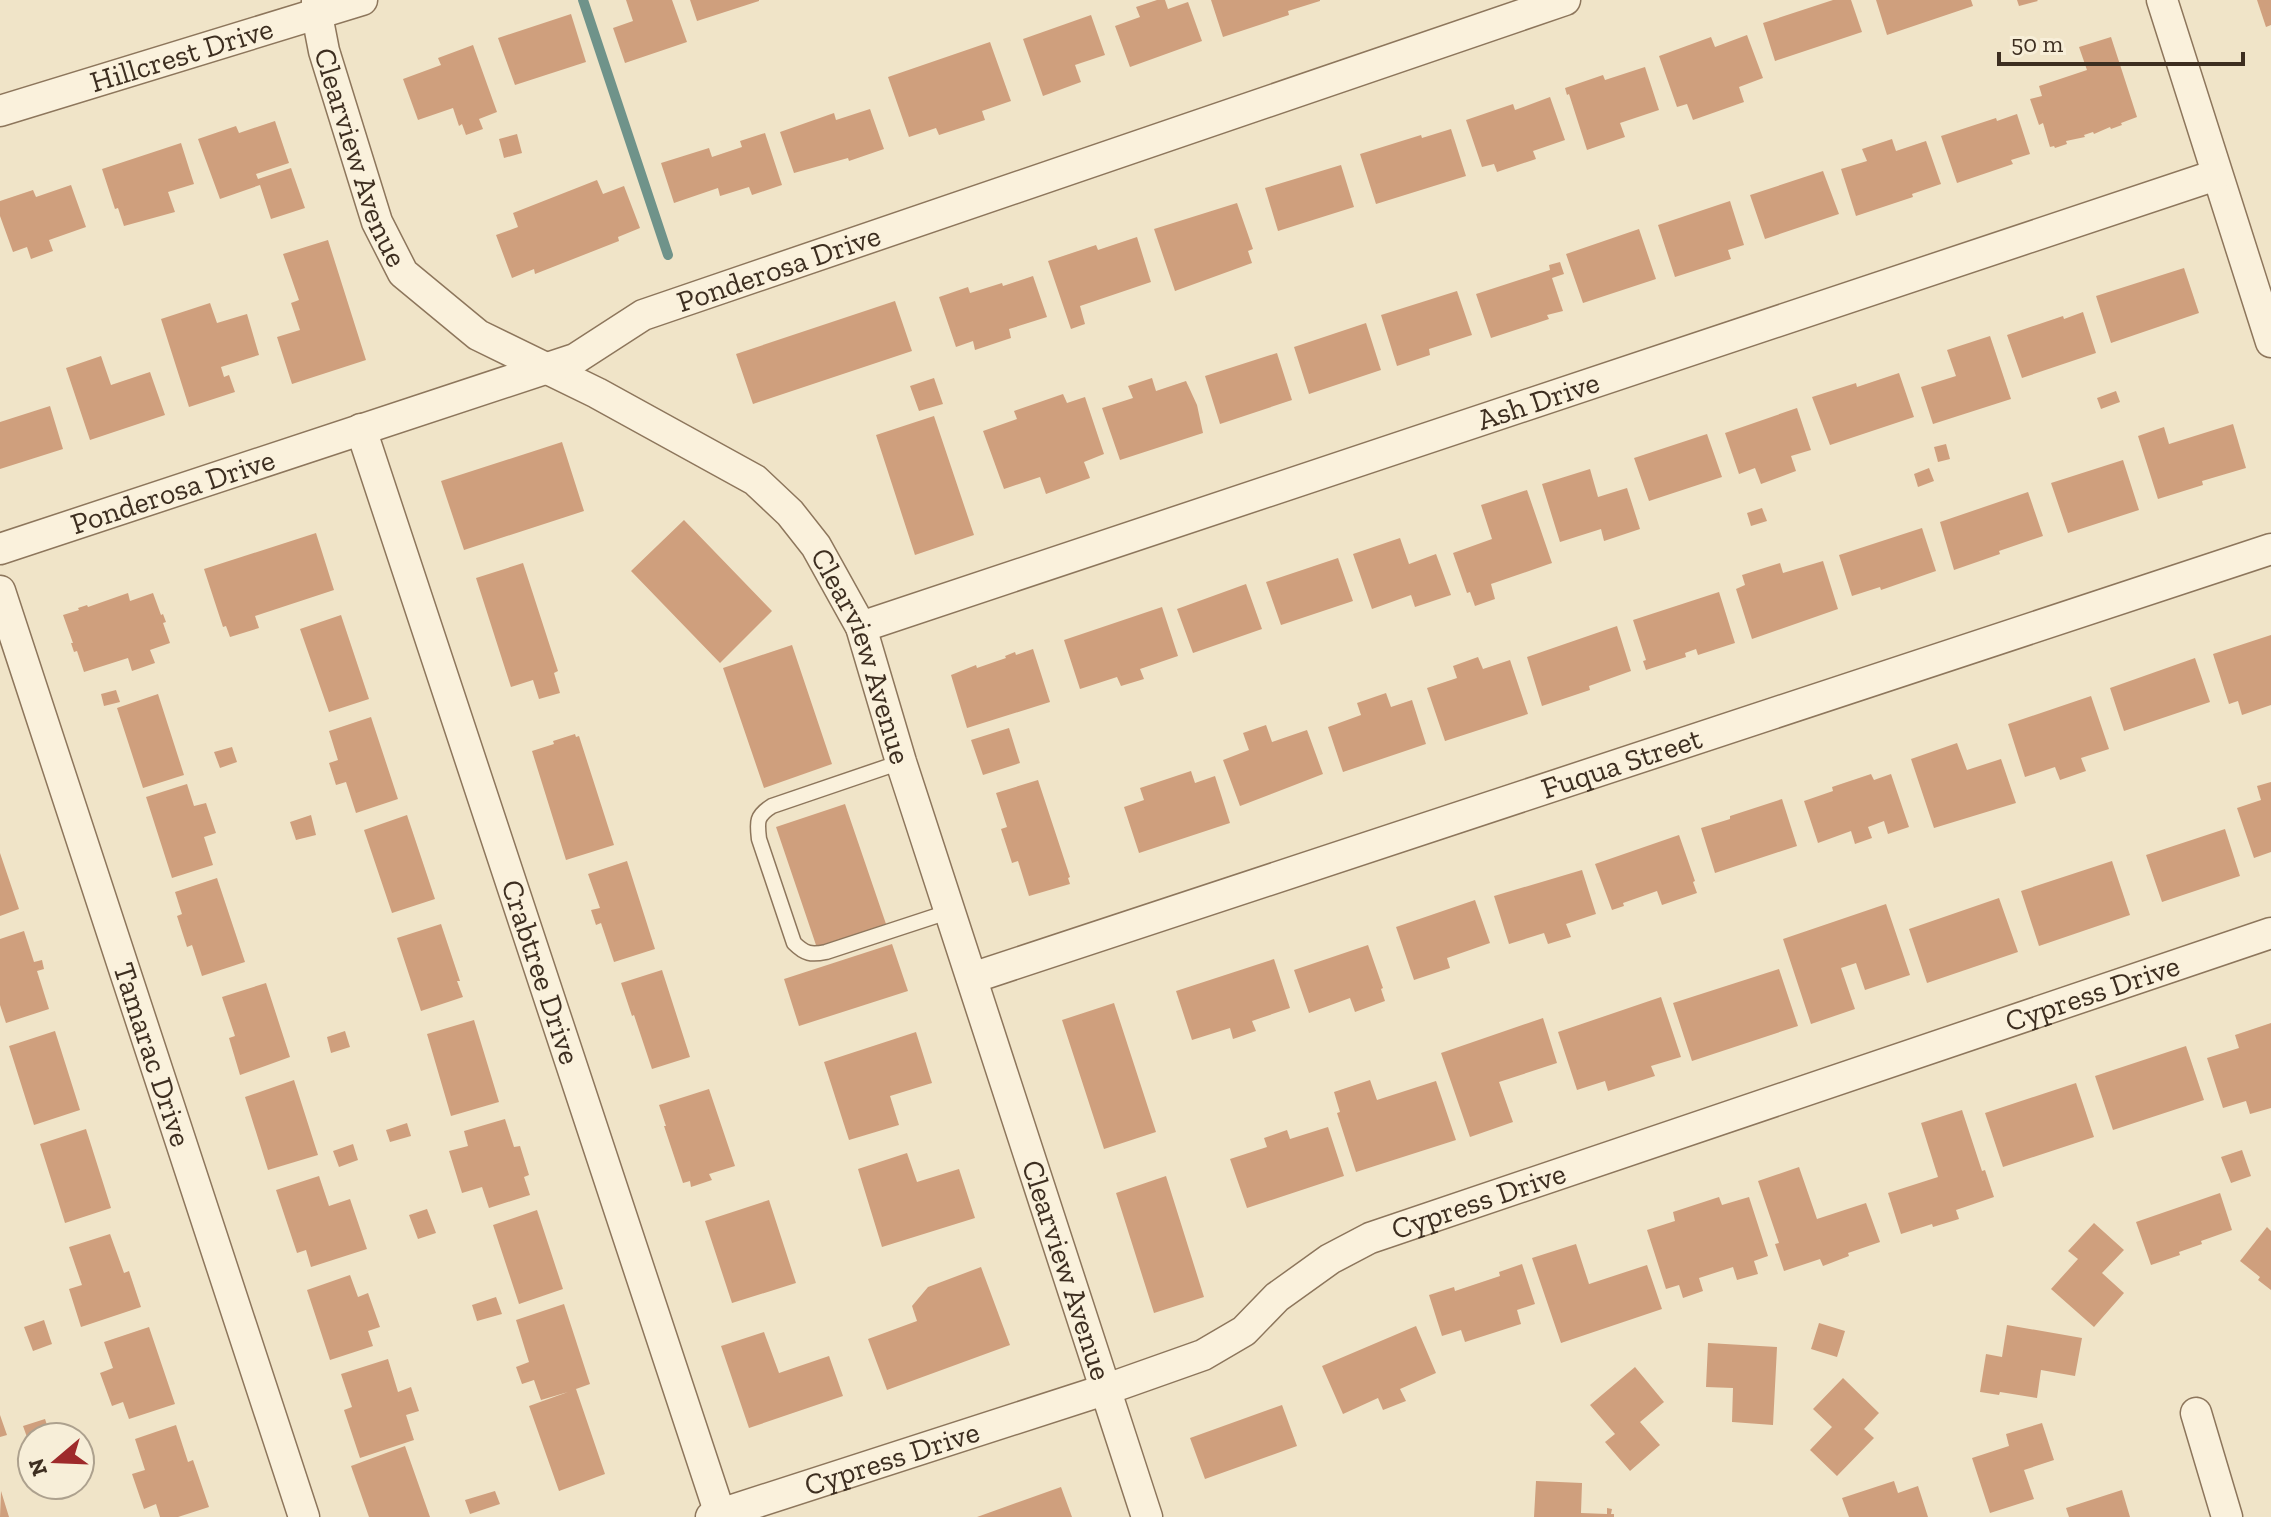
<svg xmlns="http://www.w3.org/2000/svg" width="2271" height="1517" font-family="'Zilla Slab',serif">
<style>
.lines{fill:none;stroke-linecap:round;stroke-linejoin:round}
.stream{stroke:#6f938a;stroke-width:10}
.building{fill:#cf9f7d}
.service-casing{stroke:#8d765c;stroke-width:17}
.minor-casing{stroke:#8d765c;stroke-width:33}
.service{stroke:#faf1dc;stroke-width:14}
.minor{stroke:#faf1dc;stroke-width:30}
.labels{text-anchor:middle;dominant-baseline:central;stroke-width:6;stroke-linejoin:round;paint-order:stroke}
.street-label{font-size:30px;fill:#3d2e20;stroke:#f7eed8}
</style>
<rect width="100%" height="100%" fill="#f0e4c8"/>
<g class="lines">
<path class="stream" d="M583 0 668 255"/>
</g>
<path class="building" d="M626 0H672L687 42 625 63 613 28 633 21Z
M690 0H759V1L697 21Z
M1157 0H1165L1168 9 1188 2 1202 41 1130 67 1115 26 1140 17 1136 7Z
M1211 0H1320V1L1288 11 1289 15 1223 37Z
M1833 0H1851L1862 32 1775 61 1763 23Z
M1876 0H1971L1973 6 1887 35Z
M2017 0H2037L2038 1 2019 6Z
M2257 0H2271V25L2266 27Z
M571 14 586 62 515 85 498 38Z
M1091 15 1105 55 1075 65 1081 82 1043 96 1023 39Z
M1747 35 1763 78 1739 87 1744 102 1693 120 1687 104 1677 107 1659 56 1711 37 1715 47Z
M2111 37 2137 117 2121 123 2122 125 2111 129 2110 127 2094 134 2093 132 2084 135 2085 137 2066 141 2067 144 2055 148 2054 146 2050 147 2043 123 2039 125 2030 99 2042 96 2039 86 2087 70 2079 47Z
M990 42 1011 101 982 111 985 120 939 135 936 128 909 137 888 77Z
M473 45 497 112 479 119 483 129 466 135 462 124 459 126 453 108 418 120 403 79 441 65 438 58Z
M1645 67 1659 110 1620 123 1625 137 1587 150 1569 94 1567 95 1565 88 1603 75 1605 80Z
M1550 97 1565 140 1533 151 1536 159 1497 172 1494 164 1482 167 1466 120 1513 104 1515 110Z
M870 109 884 149 849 161 848 158 794 173 780 132 834 113 836 120Z
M2017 114 2030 154 2011 160 2013 164 1957 183 1941 136 1996 118 1997 121Z
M275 121 289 163 256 174 258 179 291 168 305 208 271 219 260 185 220 199 198 139 236 126 239 133Z
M1451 129 1466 176 1376 204 1360 154 1421 135 1422 138Z
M765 133 782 185 752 195 749 187 720 196 718 188 674 203 661 163 709 148 712 157 742 147 740 141Z
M517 134 522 153 504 158 499 139Z
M1892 139 1896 151 1926 141 1941 184 1912 194 1913 197 1856 216 1841 169 1867 161 1862 149Z
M181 143 194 184 168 192 175 212 124 226 118 208 115 209 102 169Z
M1341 165 1354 207 1278 231 1265 188Z
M1823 171 1839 214 1765 239 1750 195Z
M597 180 603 194 624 186 640 228 618 237 619 241 535 274 534 269 512 278 496 235 518 227 513 213Z
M71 185 86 227 49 240 53 251 31 259 27 247 13 252 0 216V201L33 190 36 197Z
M1730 201 1744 245 1728 250 1731 259 1675 277 1658 225Z
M1237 203 1253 249 1248 251 1252 263 1175 291 1154 229Z
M1639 229 1656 279 1583 303 1566 254Z
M1137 237 1151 282 1080 306 1085 324 1071 329 1048 261 1096 245 1098 250Z
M328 240 366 360 292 384 277 337 300 330 291 303 299 300 283 254Z
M1560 262 1564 274 1552 278 1563 311 1547 315 1549 319 1491 338 1476 294 1550 270 1549 265Z
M2184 268 2199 313 2111 343 2096 296Z
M1033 276 1047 317 1009 329 1011 338 975 350 973 341 956 347 939 297 968 287 970 293 1002 283 1003 286Z
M1457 291 1472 335 1429 349 1430 355 1397 366 1381 315Z
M895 301 912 351 753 404 736 354Z
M210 303 217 323 247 314 259 355 221 367 224 377 229 375 235 392 189 407 161 319Z
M2083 312 2096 353 2022 378 2007 335 2063 316 2064 319Z
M1366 323 1381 370 1309 394 1294 347Z
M1990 336 2011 399 1933 424 1921 387 1956 376 1947 350Z
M1277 353 1292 400 1220 424 1205 376Z
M101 356 111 385 150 372 165 415 90 440 66 368Z
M1899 373 1914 417 1830 445 1812 397 1856 383 1857 387Z
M934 378 943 404 919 411 910 386Z
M1152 378 1156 391 1186 381 1197 405 1203 433 1120 460 1102 408 1133 398 1128 386Z
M2116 391 2120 402 2101 409 2097 398Z
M1063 394 1067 403 1085 397 1104 454 1084 462 1090 478 1046 494 1040 477 1004 489 983 431 1017 419 1014 411Z
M50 406 63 449 0 469V422Z
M1797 408 1811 450 1791 456 1796 471 1761 484 1755 468 1739 474 1725 433Z
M934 416 974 535 915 555 876 435Z
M2233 424 2246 468 2202 481 2203 485 2158 499 2138 436 2164 427 2169 444Z
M1707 434 1722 477 1649 501 1634 458Z
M562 442 584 511 464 550 441 481Z
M1946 444 1950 459 1938 462 1934 447Z
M2123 460 2139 510 2068 533 2051 483Z
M1929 468 1934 481 1918 487 1914 474Z
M1590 469 1598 497 1627 488 1640 529 1604 541 1601 529 1560 542 1542 484Z
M1527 490 1552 563 1491 584 1495 599 1475 606 1470 592 1467 593 1453 553 1492 539 1481 505Z
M2028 492 2043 536 1999 551 2000 554 1954 570 1940 522Z
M1762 508 1767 521 1751 526 1747 513Z
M684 520 772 611 720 663 631 571Z
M1922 528 1936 571 1881 590 1880 587 1852 596 1839 555Z
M316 533 334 590 255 616 259 628 230 637 226 626 223 627 204 569Z
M1400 538 1409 564 1436 554 1451 595 1415 607 1411 595 1372 609 1353 554Z
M1338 558 1353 601 1281 625 1266 582Z
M1823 561 1838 609 1752 639 1736 589 1745 585 1742 575 1780 563 1783 573Z
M523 563 558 671 554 673 560 693 539 699 533 680 511 687 476 578Z
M1246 584 1262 629 1193 653 1177 609Z
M1719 592 1735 643 1698 655 1696 649 1685 653 1686 657 1646 670 1643 661 1646 660 1633 620Z
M128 593 130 601 153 593 161 615 163 614 166 622 163 623 170 643 150 650 155 663 132 671 128 658 84 672 77 651 74 652 71 643H73L63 615 79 610 78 608 87 605 88 607Z
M1162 607 1178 656 1140 669 1144 679 1121 686 1117 677 1080 689 1064 640Z
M341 615 369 699 329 712 300 629Z
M1617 626 1631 671 1589 686 1590 690 1542 706 1527 657Z
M2271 635V705L2242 715 2238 701 2229 704 2213 654Z
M792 645 832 764 764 788 723 668Z
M1033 649 1050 702 967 728 951 675 976 665 977 668 1006 658 1005 656 1015 652 1016 655Z
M1478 657 1483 669 1510 660 1528 714 1445 741 1427 688 1457 678 1453 666Z
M2195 658 2210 702 2124 731 2110 688Z
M116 690 120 702 104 706 101 694Z
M1386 693 1391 707 1412 700 1426 744 1343 772 1328 727 1361 715 1357 703Z
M158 694 184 775 143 788 117 708Z
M2091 696 2109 749 2081 758 2086 771 2060 780 2055 767 2025 777 2008 724Z
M371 717 398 799 356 813 346 782 336 785 329 763 338 760 329 731Z
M1266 725 1272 742 1307 730 1323 774 1240 806 1223 760 1249 750 1243 733Z
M1009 728 1020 763 983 775 971 740Z
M575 734 576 737 579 736 614 845 566 860 532 751 554 744 553 741Z
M1957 743 1967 770 2001 759 2016 803 1934 828 1911 759Z
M232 747 237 762 220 768 214 752Z
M1191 771 1195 783 1215 776 1230 823 1139 853 1124 807 1144 800 1140 788Z
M1871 774 1874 780 1891 774 1909 827 1888 834 1884 821 1868 827 1872 838 1855 844 1851 831 1818 843 1804 801 1833 791 1832 787Z
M1038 780 1070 877 1068 878 1070 884 1029 896 1018 861 1012 863 1001 829 1007 827 996 793Z
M2271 782V852L2254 858 2237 808 2261 800 2257 786Z
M187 784 194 806 206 803 216 833 204 837 213 865 172 878 146 797Z
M1782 799 1797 846 1715 873 1701 828 1730 819V816Z
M845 804 886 924 817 948 776 827Z
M311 815 316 835 296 840 290 822Z
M407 815 435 899 392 913 364 830Z
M2225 829 2240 876 2162 902 2146 855Z
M1679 835 1695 881 1693 882 1697 893 1662 905 1657 891 1623 903 1624 906 1612 910 1595 864Z
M0 853 19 909 0 916Z
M627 861 655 949 614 962 601 923 596 925 591 910 600 908 588 874Z
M2112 861 2130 915 2039 946 2021 891Z
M1582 870 1596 914 1566 924 1571 937 1548 944 1544 933 1509 944 1494 896Z
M217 878 245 962 202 976 192 945 187 947 177 916 182 914 175 892Z
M1999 898 2018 952 1927 983 1909 929Z
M1475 900 1490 943 1447 958 1450 968 1414 980 1396 927Z
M1886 904 1910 975 1865 990 1856 963 1841 968 1855 1009 1811 1024 1783 939Z
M441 924 460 981H457L463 997 421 1011 397 938Z
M24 931 34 962 42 960 44 969 37 971 49 1009 6 1023 0 1005V939Z
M892 944 908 991 799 1026 784 979Z
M1368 945 1383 988 1381 989 1385 1001 1355 1012 1350 998 1309 1013 1294 970Z
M1274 959 1290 1008 1252 1021 1256 1031 1233 1039 1230 1028 1192 1040 1176 991Z
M1779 969 1798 1026 1692 1061 1673 1003Z
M662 970 690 1057 652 1069 634 1015 632 1016 621 983Z
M266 983 290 1057 240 1075 229 1038 235 1036 222 997Z
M1661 997 1681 1057 1651 1066 1655 1076 1608 1091 1605 1081 1577 1090 1558 1032Z
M1114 1003 1156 1132 1104 1149 1062 1020Z
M1543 1018 1557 1063 1499 1082 1513 1122 1470 1137 1441 1053Z
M474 1020 499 1102 451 1116 427 1034Z
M2271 1023V1108L2250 1114 2246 1101 2223 1108 2207 1058 2239 1048 2235 1035Z
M55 1031 80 1110 34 1125 9 1046Z
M345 1031 350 1047 331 1053 327 1037Z
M916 1032 932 1083 890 1096 899 1125 849 1140 824 1062Z
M2186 1046 2204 1100 2113 1130 2095 1076Z
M294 1080 318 1155 268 1170 245 1097Z
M1370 1080 1377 1100 1436 1081 1456 1140 1356 1172 1337 1113 1340 1112 1334 1092Z
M2076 1083 2094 1137 2003 1167 1985 1113Z
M709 1089 735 1166 709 1174 712 1180 691 1187 690 1181 683 1183 664 1126H666L659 1105Z
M1962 1110 1982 1171 1985 1170 1994 1197 1956 1210 1959 1219 1933 1227 1932 1224 1901 1234 1888 1193 1938 1177 1921 1123Z
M505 1119 514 1147 520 1146 529 1175 524 1177 530 1195 489 1208 482 1187 462 1193 449 1151 468 1146 464 1131Z
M407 1123 411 1136 390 1142 386 1130Z
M1328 1127 1344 1176 1247 1208 1230 1159 1267 1147 1264 1138 1287 1130 1290 1139Z
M86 1129 111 1208 65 1223 40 1144Z
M353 1144 358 1160 339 1167 333 1151Z
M2242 1150 2251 1176 2231 1183 2221 1157Z
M907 1153 917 1182 959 1169 975 1218 882 1247 858 1169Z
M1799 1167 1817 1219 1866 1203 1880 1242 1848 1253 1849 1256 1823 1266 1820 1259 1784 1271 1775 1244 1779 1243 1758 1181Z
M319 1176 329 1206 350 1199 367 1249 311 1267 306 1250 297 1253 276 1190Z
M1166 1176 1204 1297 1154 1313 1116 1193Z
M2220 1193 2232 1230 2201 1241 2202 1244 2179 1252 2180 1255 2151 1265 2136 1222Z
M1719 1197 1722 1205 1749 1197 1768 1256 1754 1261 1758 1274 1737 1280 1733 1267 1699 1278 1703 1291 1683 1298 1679 1285 1666 1289 1647 1230 1675 1221 1673 1212Z
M769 1200 796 1283 732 1303 705 1221Z
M427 1209 436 1233 418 1239 409 1215Z
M537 1210 563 1289 519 1304 493 1225Z
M2094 1223 2124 1250 2102 1273 2124 1293 2094 1327 2051 1289 2078 1259 2068 1251Z
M2267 1227 2271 1231V1290L2258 1280 2260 1277 2240 1261Z
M110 1234 124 1273 129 1271 141 1307 81 1327 69 1289 82 1285 69 1247Z
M1576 1244 1589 1284 1647 1265 1662 1309 1561 1343 1532 1258Z
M1522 1264 1535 1304 1517 1310 1521 1324 1465 1342 1461 1330 1442 1336 1429 1295 1454 1287 1455 1291 1500 1276 1499 1272Z
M981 1267 1010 1345 887 1390 868 1339 917 1321 912 1306 928 1287Z
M350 1275 358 1297 368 1293 380 1327 368 1331 373 1346 330 1360 307 1290Z
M496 1297 502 1314 477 1321 472 1305Z
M564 1304 590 1384 576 1389 605 1474 559 1491 529 1406 568 1392 541 1400 534 1380 522 1384 516 1367 529 1362 516 1320Z
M44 1320 52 1344 33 1351 24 1327Z
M1819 1323 1845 1331 1837 1357 1811 1349Z
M2007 1325 2082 1338 2075 1376 2041 1370 2037 1398 2000 1392 1999 1395 1980 1392 1986 1354 2002 1357Z
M1416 1326 1436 1373 1400 1389 1406 1401 1383 1410 1378 1398 1343 1414 1322 1366Z
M149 1327 175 1404 129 1419 123 1402 112 1406 100 1373 113 1368 104 1342Z
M764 1332 779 1373 829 1356 843 1396 749 1428 721 1346Z
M1708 1343 1777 1347 1773 1425 1732 1422 1733 1388 1706 1387Z
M388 1359 398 1392 411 1387 419 1411 406 1415 414 1440 360 1458 344 1410 352 1407 341 1374Z
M1635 1367 1664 1402 1640 1422 1660 1445 1630 1471 1605 1442 1615 1434 1590 1405Z
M1843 1378 1879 1413 1864 1429 1874 1438 1837 1476 1810 1450 1832 1427 1813 1409Z
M1282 1405 1297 1446 1205 1479 1190 1438Z
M0 1415 7 1435 0 1437Z
M45 1419 51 1437H32V1451L23 1426Z
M2042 1423 2054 1460 2024 1470 2034 1499 1990 1513 1972 1458 2009 1446 2006 1434Z
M176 1425 188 1462 193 1460 209 1507 178 1517H160L156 1504 144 1509 132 1474 145 1470 135 1439Z
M405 1446 430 1517H369L351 1466Z
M1536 1481 1582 1483 1581 1513 1607 1514V1508L1612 1509 1611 1514H1614V1517H1534Z
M1894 1481 1898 1493 1918 1486 1928 1517H1849L1842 1498Z
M1061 1487 1072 1517H977Z
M2122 1490 2130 1517H2069L2066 1508Z
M1 1491 9 1517H0Z
M495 1491 500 1504 470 1514 465 1500Z"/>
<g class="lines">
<defs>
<path id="service" d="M901 762 772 806C756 816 757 822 759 839L794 943C805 954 811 955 826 952L951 911"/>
<g id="minor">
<path id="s1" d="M317 0V15L324 51 377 222 403 273 478 335 597 393 755 480 790 513 816 546 861 627 901 762 1147 1517"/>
<path d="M2162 0 2271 342"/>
<path id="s2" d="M0 111 362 0"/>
<path id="s3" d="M361 429 720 1514"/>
<path id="s4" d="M0 549 575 359 643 315 1565 0"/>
<path id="s5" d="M0 591 304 1517"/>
<path id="s6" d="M861 627 2216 175"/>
<path id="s7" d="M972 978 2271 549"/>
<path d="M2196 1413 2227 1517"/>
<path id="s8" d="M711 1517 1107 1389 1203 1355 1244 1331 1277 1297 1330 1259 1370 1238 2271 933"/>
</g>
</defs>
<use href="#service" class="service-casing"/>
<use href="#minor" class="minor-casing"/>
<use href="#service" class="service"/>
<use href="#minor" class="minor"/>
</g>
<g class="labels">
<g class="street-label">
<text stroke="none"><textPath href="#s2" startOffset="190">Hillcrest Drive</textPath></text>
<text stroke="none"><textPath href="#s1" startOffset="164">Clearview Avenue</textPath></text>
<text stroke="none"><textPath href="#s4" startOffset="830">Ponderosa Drive</textPath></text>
<text stroke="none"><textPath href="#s6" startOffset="714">Ash Drive</textPath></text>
<text stroke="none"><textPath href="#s4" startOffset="182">Ponderosa Drive</textPath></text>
<text stroke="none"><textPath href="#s1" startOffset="908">Clearview Avenue</textPath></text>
<text stroke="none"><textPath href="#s7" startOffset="684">Fuqua Street</textPath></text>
<text stroke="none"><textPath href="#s3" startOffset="572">Crabtree Drive</textPath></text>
<text stroke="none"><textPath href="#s8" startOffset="1486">Cypress Drive</textPath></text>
<text stroke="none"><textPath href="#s5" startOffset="488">Tamarac Drive</textPath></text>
<text stroke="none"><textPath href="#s8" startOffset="838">Cypress Drive</textPath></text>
<text stroke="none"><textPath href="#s1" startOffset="1556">Clearview Avenue</textPath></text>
<text stroke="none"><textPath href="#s8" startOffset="190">Cypress Drive</textPath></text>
</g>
</g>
<g transform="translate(56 1461) rotate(251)"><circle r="38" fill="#f7eed8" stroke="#ada18e" stroke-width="2"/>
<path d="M0-6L14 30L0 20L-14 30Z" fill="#9e2a2b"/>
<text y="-12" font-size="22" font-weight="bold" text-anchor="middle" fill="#3d2e20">N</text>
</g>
<path d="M1999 52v12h244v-12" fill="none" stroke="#3d2e20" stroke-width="4"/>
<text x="2011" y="52" font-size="24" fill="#3d2e20" stroke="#f7eed8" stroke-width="6" paint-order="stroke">50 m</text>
</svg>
